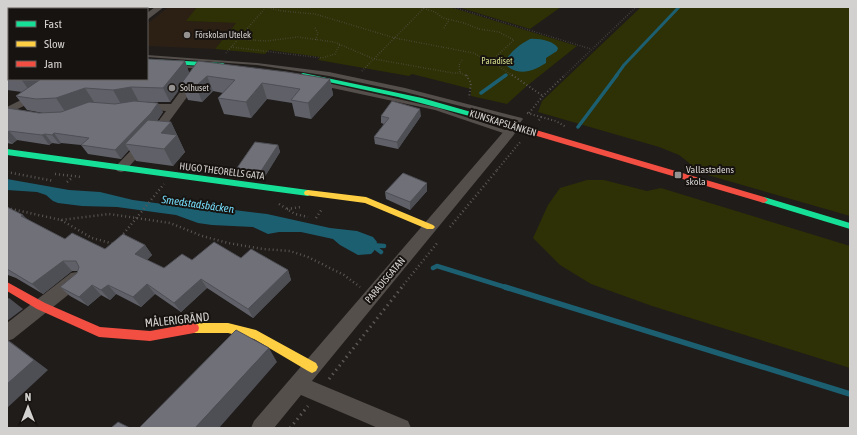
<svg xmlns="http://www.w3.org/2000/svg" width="857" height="435" font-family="'Asap Condensed',sans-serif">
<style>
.education{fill:#2c2015}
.green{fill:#2e3005}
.water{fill:#1c5f71}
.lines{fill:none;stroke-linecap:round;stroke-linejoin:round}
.stream-far3{stroke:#1c5f71;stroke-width:3}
.stream-far2{stroke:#1c5f71;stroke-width:3.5}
.stream-far1{stroke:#1c5f71;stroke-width:4.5}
.stream{stroke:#1c5f71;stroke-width:5.5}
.path-far3{stroke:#5b5754;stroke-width:1.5;stroke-dasharray:0.5 2;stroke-linecap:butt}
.path-far2{stroke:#5b5754;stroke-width:2;stroke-dasharray:1 2.5;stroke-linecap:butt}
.path-far1{stroke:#5b5754;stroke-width:2.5;stroke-dasharray:1 3;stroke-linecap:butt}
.path{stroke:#5b5754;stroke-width:3;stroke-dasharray:1.5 4;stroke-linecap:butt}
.lane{fill:#554f4b;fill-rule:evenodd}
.street{fill:#554f4b;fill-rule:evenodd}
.fast{fill:#16e098;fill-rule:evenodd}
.slow{fill:#ffcf43;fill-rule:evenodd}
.jam{fill:#f24e42;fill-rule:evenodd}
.path-bridge{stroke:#5b5754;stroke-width:2.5;stroke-dasharray:1 3;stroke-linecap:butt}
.wall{fill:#606068}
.shaded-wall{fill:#4e4e55}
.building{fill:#707079;stroke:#4e4e55}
.poi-dot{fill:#949290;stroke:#171310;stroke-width:1.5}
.labels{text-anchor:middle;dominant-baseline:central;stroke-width:4;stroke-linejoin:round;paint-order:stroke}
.far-poi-label{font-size:9px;fill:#d3d1cf;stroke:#171310;text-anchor:start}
.far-park-label{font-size:9px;fill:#d5df8c;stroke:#171310}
.street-label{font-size:10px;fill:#d3d1cf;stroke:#171310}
.poi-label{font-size:10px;fill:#d3d1cf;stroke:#171310;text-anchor:start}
.water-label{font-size:11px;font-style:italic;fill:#75defc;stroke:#171310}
.near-street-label{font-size:12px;fill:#d3d1cf;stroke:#171310}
</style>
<rect width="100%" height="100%" fill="#1f1c1a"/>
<path class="education" d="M176 7H197L187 21 236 23 215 49 147 46V24L167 8Z"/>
<path class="green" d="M7 7H116L115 9H9V45H7Z
M197 7H450L577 46 528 85 507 104 471 96V89L412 74 409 76 318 60 320 57 269 50 265 54 215 49 236 23 186 21Z
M458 7H561L530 29Z
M641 7H850V216L697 172 688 162 679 155 659 147 538 112 542 101Z
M587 180H604L647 191 661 188 850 246V368L652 306 591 284 560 265 533 238 548 205 560 188Z"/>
<path class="water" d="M530 39C538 38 554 41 558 48L557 51 546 58V63C533 71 522 76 508 67L505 62C509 53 520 44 530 39Z
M7 179 69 190 100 192 133 200 193 208 226 209 267 214 330 228 357 231 373 237 377 242 374 251 371 254 358 255 340 245 333 239 301 232H279L268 234 253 227 212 225 198 223 176 215 117 207 82 206 58 203 53 201 46 195 37 192 7 190Z"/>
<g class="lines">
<path class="stream-far3" d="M616 76 624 65 679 7"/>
<path class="stream-far2" d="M481 93 506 75
M578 127 617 75"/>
<path class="stream-far1" d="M371 245 384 246
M373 246 381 252
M433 268 437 266 508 288"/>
<path class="stream" d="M505 287 850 394"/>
<path class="path-far3" d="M266 7 282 11 315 14 395 38 473 53 496 64 513 76
M419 7 435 12 443 18 464 23 479 29 499 32 514 40 491 61
M453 7 591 49
M315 28 318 33 315 41
M444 28 449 20
M238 39 266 41 298 37 334 42 374 59 453 73H460L468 76
M231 47 322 58 335 54 340 44
M226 53 266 7
M362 71 425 7
M460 72 459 65 462 60
M564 76 636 7"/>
<path class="path-far2" d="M466 75 471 83 469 98
M512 75 543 96
M527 113 541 117 538 122
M529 113 543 96 565 75
M541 117 556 121 566 127
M497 170 521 141"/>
<path class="path-far1" d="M7 172 54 181
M55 174 82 177
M67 182 73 177
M279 204 295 214 308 217
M7 208 61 220 109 214 170 223 202 236 228 243 263 249 290 251 308 257 344 275 360 287
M287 209 301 207
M316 218 322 209
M61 220 92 238 114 244
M450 227 498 169
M401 288 438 242"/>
<path class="path" d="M329 379 402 287
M290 428 308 406"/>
<path class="lane" d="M7 32H9V34H7Z
M7 52H9V54H7Z
M147 55 257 63 329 72 405 88 522 118 523 119 511 134 509 135 435 110 323 86 320 84 323 82 438 108 508 131 516 120 405 92 329 76 257 65 147 57Z
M176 65 201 67 203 68 201 69 178 67H176Z"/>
<path class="street" d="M155 7H164L147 20V13Z
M196 75 201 78 165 127 125 171 121 172 117 171 115 168 117 165 157 123 166 111 141 109 136 106 137 104H171L192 76Z
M56 79H68L47 95 7 114V107L39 91Z
M509 129 513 130 515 133 513 136 312 381 408 421 411 428H378L301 395 274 428H251L254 421 505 130Z
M77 272 83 273 85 278 83 283 13 339 7 341V323L71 273Z"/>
<path class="fast" d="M147 59 223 63 226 65 223 67 147 63Z
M303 73 422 98 471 112 496 120 492 122 398 97 301 76V74Z
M7 149 308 190 312 193 308 196 7 155Z
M764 197 850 223V229L761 202 760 200Z"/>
<path class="slow" d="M308 190 366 197 433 225 435 227 433 229H427L365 203 305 195 304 193 305 191Z
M194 323H228L256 330 316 363 318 367 316 371 312 373 308 371 254 339 228 333H194L190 331 189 328 190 325Z"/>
<path class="jam" d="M489 118H495L764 197 768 200 764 203 489 122Z
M7 282 45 303 100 327 150 331 194 323 198 325 199 328 198 331 194 333 150 341 99 337 37 309 7 291Z"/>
<path class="path-bridge" d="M121 237 164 184"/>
</g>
<path class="wall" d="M7 55H9V79H147L185 61 189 73 330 79 333 95 311 119 295 116 292 103 267 99 251 118 224 114 218 98 223 93 213 91 202 102 188 100 182 86 170 102H139L163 112 157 121 171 122 185 152 173 166 136 161 129 150 121 159 88 154 81 145 61 143 59 144 52 143 49 145 17 140 12 144 7 143V108L39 113H43L27 110 16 96 22 92 7 90Z
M381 116H421L398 149 375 144 374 137 384 124 381 123Z
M278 145 280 152 264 178 240 175 237 168Z
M427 191 410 210 386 199 385 192Z
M7 207 28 220 65 239 105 249 145 245 152 255 147 260 164 268 192 260 241 258 288 270 291 280 253 318 207 288 181 312 155 294 141 307 116 294 110 300 101 295 88 306 70 296 60 287 77 273 78 271H72L43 294 16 278 8 275H7Z"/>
<path class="shaded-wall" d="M99 7H106L105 9H98Z
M185 61 190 75 181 84 182 86 170 102 163 88Z
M207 76 213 91 202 102 196 86Z
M21 79H53L31 93Z
M330 79 333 95 311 119 308 103Z
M262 83 267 99 251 118 246 102Z
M131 87 139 102 121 104 113 90Z
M85 88 94 102 66 113 56 98Z
M158 103 163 112 156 122 125 144 129 150 121 159 115 150Z
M420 109 421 116 398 149 397 142Z
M171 122 185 152 173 166 164 149 161 133Z
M9 131 17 140 12 144 7 138V133Z
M54 133 61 143 59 144 52 135Z
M45 134 52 143 49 145 42 135Z
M278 145 280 152 264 178 261 171Z
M427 183V191L410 210V202Z
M23 215 33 225 21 216Z
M145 245 152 255 142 264 135 254Z
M63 261 72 271 43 294 32 284Z
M288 270 291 280 253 318 248 309Z
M201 279 207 288 181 312 174 303Z
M147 284 155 294 141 307 133 297Z
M92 285 101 295 88 306 79 297Z
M108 285 116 294 110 300 101 290Z
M9 298 23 309 7 321V299Z
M7 339 48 370 7 408Z
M269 348 277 362 219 428H195Z"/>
<path class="building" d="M83 7H99L98 9H82Z
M7 55H9V78L7 77Z
M147 59 185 61 163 88 131 87 113 90 85 88 56 98 36 99 16 96 41 79H147Z
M198 61 287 72 330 79 308 103 291 100 300 89 262 83 246 102 218 98 235 80 207 76 196 86 181 84Z
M134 101 158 103 151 113 115 150 81 145 89 138 54 133 52 135 45 134 42 135 9 131 7 133V108L39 113 61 112 89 102 115 104Z
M392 101 420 109 397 142 374 137 389 118 381 116Z
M148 120 171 122 161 133 177 135 164 149 125 144Z
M255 142 278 145 261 171 237 168Z
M403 173 427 183 410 202 385 192Z
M7 207 23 215 21 216 65 239 72 233 105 249 123 234 145 245 135 254 164 268 182 254 192 260 214 242 241 258 251 249 288 270 248 309 201 279 174 303 147 284 133 297 108 285 101 290 92 285 79 297 60 287 77 273 79 267 76 261H63L32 284 7 269Z
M236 330 269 348 195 428H139Z
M7 340 34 360 7 384Z
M118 422 130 428H111Z"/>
<g class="poi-dot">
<circle cx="187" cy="35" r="4"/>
<circle cx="172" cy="88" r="4"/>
<rect x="674" y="171" width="8" height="8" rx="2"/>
</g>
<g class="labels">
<g class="far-poi-label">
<text x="195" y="35">Förskolan Utelek</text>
<text x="180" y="88">Solhuset</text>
</g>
<g class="far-park-label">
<text x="497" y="61">Paradiset</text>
</g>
<g class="street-label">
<text transform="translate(503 123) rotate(17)">KUNSKAPSLÄNKEN</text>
<text transform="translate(222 171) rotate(7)">HUGO THEORELLS GATA</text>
<text transform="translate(385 280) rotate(-50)">PARADISGATAN</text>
</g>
<g class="poi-label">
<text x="686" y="169">Vallastadens<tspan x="686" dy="12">skola</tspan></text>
</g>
<g class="water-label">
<text transform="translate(198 204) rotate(8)">Smedstadsbäcken</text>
</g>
<g class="near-street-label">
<text transform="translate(177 320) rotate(-6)">MÅLERIGRÄND</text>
</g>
</g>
<rect width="857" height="435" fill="none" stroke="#d3d1cf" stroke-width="16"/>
<rect x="8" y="8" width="140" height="72" fill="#171310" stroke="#625f5c"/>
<rect x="16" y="21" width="20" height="6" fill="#16e098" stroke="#625f5c"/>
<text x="44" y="28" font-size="12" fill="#d3d1cf">Fast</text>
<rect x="16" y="41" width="20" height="6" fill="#ffcf43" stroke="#625f5c"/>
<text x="44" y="48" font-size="12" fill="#d3d1cf">Slow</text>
<rect x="16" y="61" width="20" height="6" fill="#f24e42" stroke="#625f5c"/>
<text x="44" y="68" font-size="12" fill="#d3d1cf">Jam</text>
<g transform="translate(28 407)" stroke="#171310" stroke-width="3" paint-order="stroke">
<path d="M0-3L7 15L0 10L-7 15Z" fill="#d3d1cf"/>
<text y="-6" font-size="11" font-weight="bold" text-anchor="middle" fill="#d3d1cf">N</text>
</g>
</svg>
